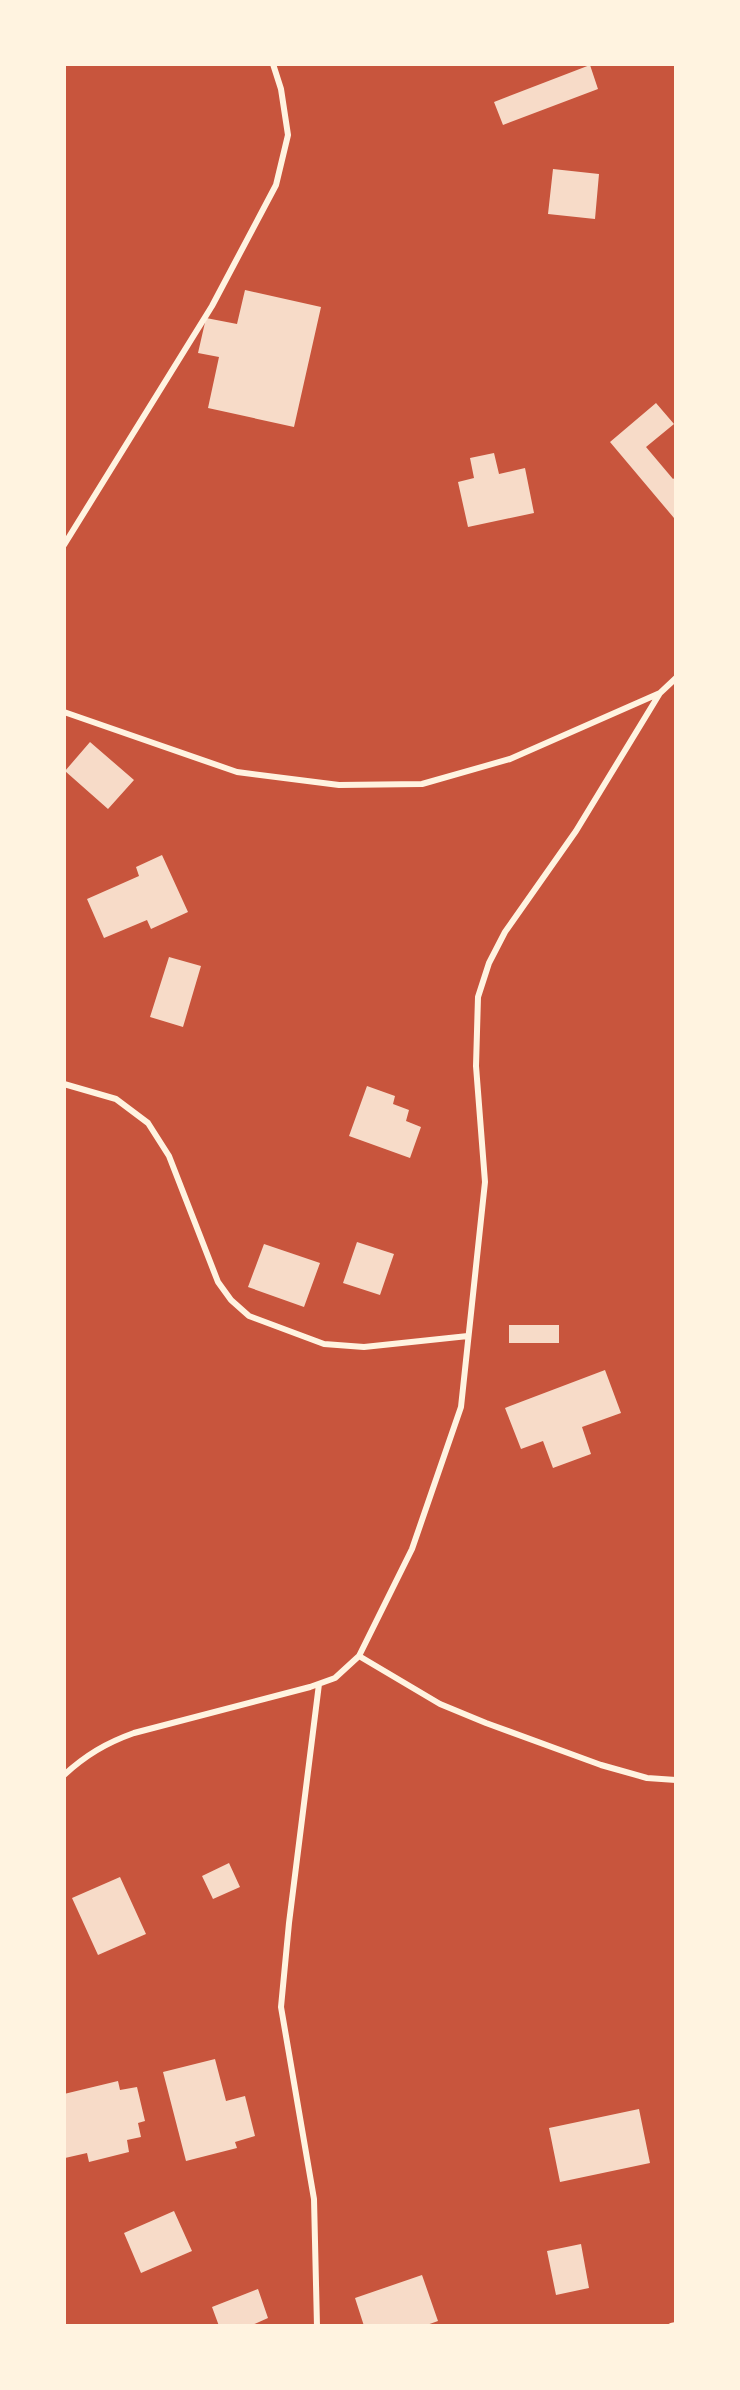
<svg xmlns="http://www.w3.org/2000/svg" width="740" height="2390" font-family="'Golos Text',sans-serif">
<style>
.building{fill:#f7dbc8}
.lines{fill:none;stroke-linecap:round;stroke-linejoin:round}
.minor{stroke:#fff3e0;stroke-width:6}
</style>
<rect width="100%" height="100%" fill="#c8553d"/>
<path class="building" d="M590 65 598 89 503 125 494 102Z
M553 169 599 174 595 219 548 214Z
M245 290 321 307 294 427 208 408 219 357 198 353 206 318 237 324Z
M656 403 674 424 646 447 673 479 676 477 674 518 610 442Z
M494 453 499 474 525 468 534 513 468 527 458 482 474 478 470 458Z
M90 742 134 780 108 809 65 771Z
M162 855 188 912 151 929 147 920 104 938 87 899 139 876 136 867Z
M169 957 201 966 183 1027 150 1017Z
M367 1086 395 1096 393 1104 409 1110 406 1121 421 1127 410 1158 349 1136Z
M357 1242 394 1254 380 1295 343 1283Z
M264 1244 320 1263 304 1307 248 1287Z
M509 1325H559V1343H509Z
M605 1370 621 1413 582 1427 591 1454 553 1468 543 1441 521 1449 505 1408Z
M229 1863 240 1887 213 1899 202 1876Z
M120 1877 146 1934 98 1955 72 1898Z
M215 2059 226 2101 245 2096 255 2136 235 2142 237 2148 186 2161 163 2072Z
M118 2081 120 2090 137 2087 145 2121 138 2123 141 2137 127 2140 129 2152 89 2162 87 2153 65 2158 64 2094Z
M639 2109 650 2163 560 2182 549 2128Z
M174 2211 192 2251 141 2273 124 2233Z
M581 2244 589 2288 556 2295 547 2251Z
M422 2275 438 2321 424 2326H364L355 2298Z
M258 2289 268 2318 250 2326H219L212 2307Z"/>
<g class="lines">
<path class="minor" d="M64 545 212 306 276 185 288 135 281 89 273 64
M64 712 237 772 339 785 422 784 510 759 660 693 676 678
M64 1084 116 1099 148 1123 169 1156 218 1282 231 1300 249 1316 324 1344 364 1347 468 1336
M359 1656 440 1704 486 1723 601 1765 647 1778 676 1780
M64 1775C86 1755 106 1743 134 1733L310 1687 335 1678 359 1656 412 1549 461 1407 485 1182 476 1066 478 997 489 963 505 932 576 831 660 693
M317 2326 314 2199 281 2007 289 1923 319 1684
M671 2326 676 2325"/>
</g>
<rect width="740" height="2390" fill="none" stroke="#fff3e0" stroke-width="132"/>
</svg>
